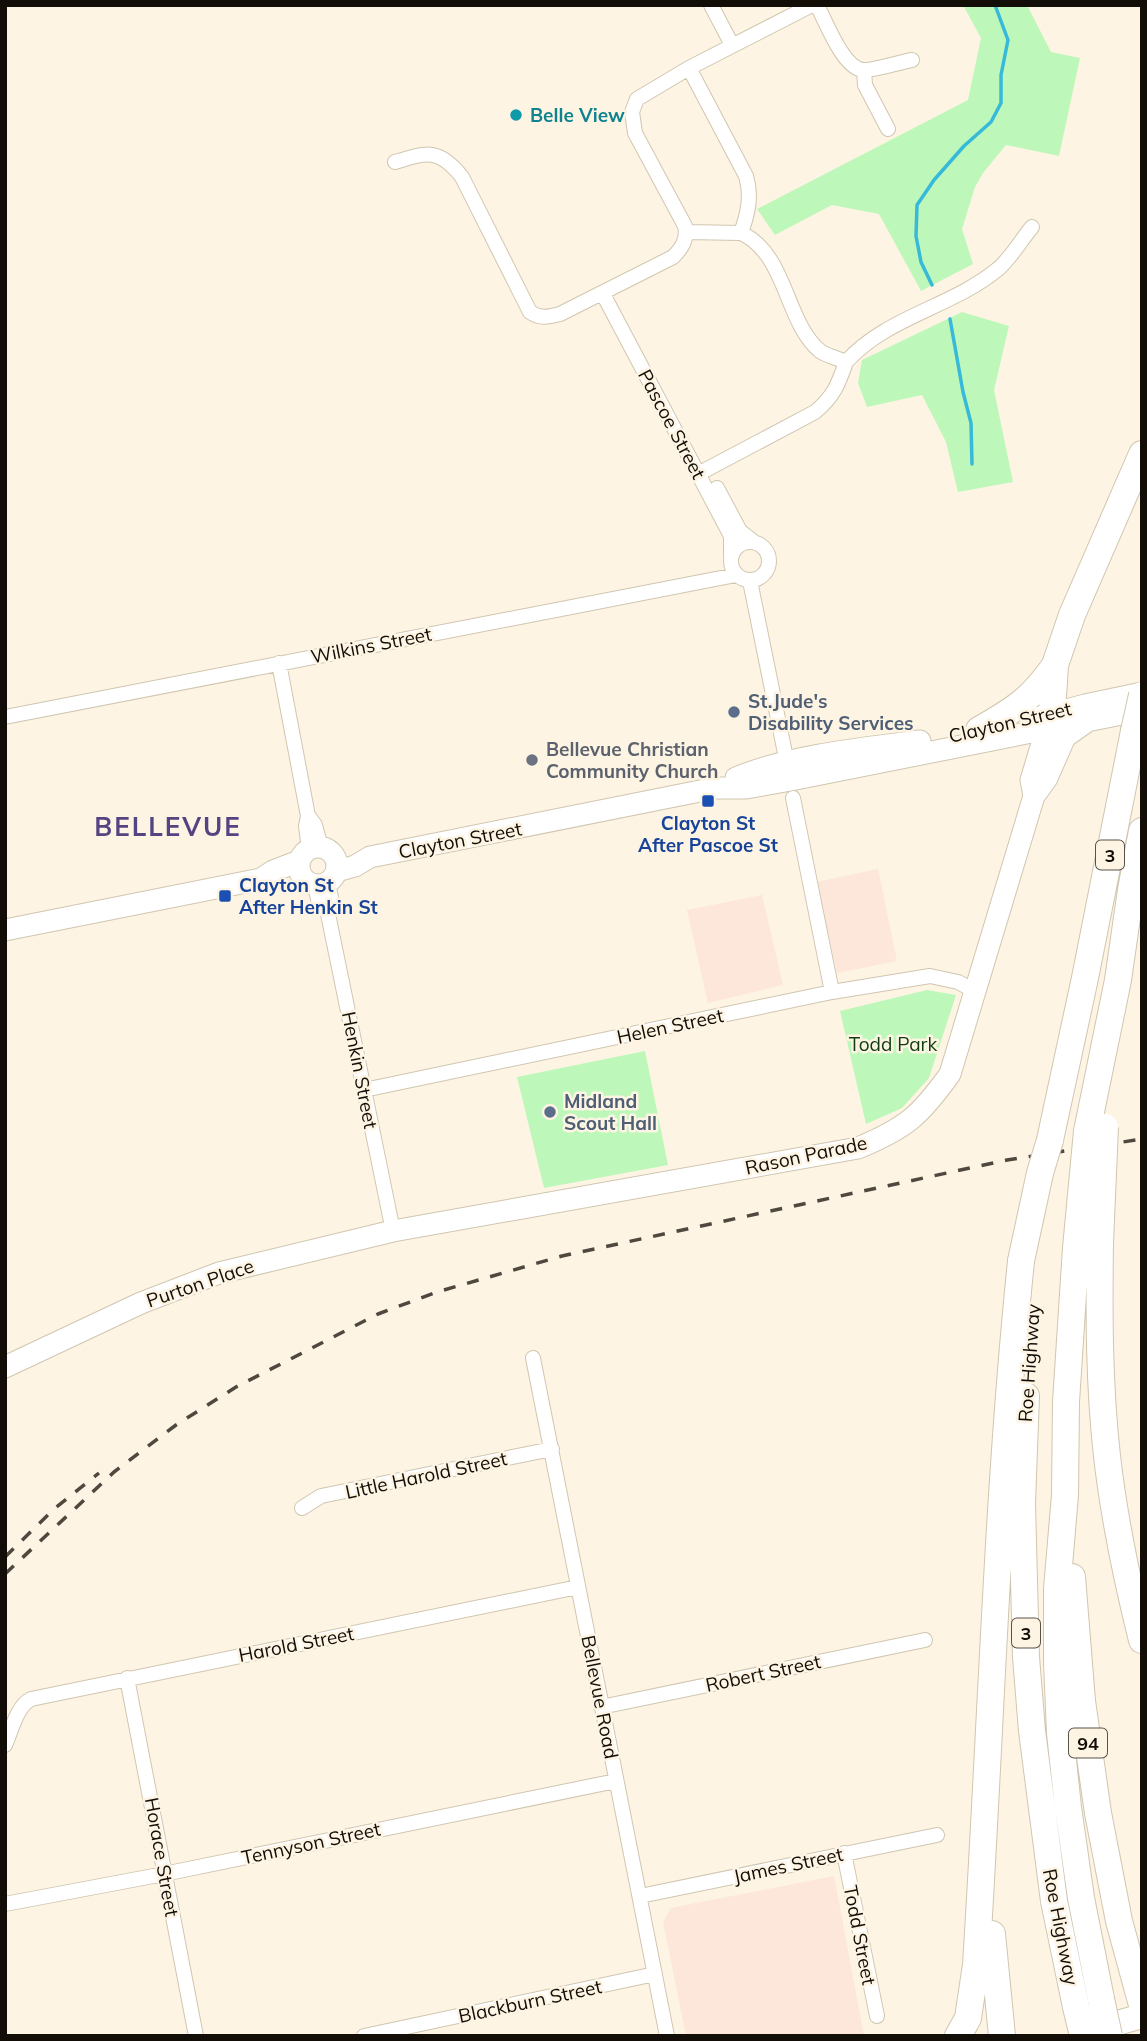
<svg xmlns="http://www.w3.org/2000/svg" width="1147" height="2041" font-family="Mulish,sans-serif">
<style>
.commercial{fill:#fde6da}
.green{fill:#bdf8ba}
.lines{fill:none;stroke-linecap:round;stroke-linejoin:round}
.stream{stroke:#37b9da;stroke-width:3.5}
.minor-casing{stroke:#d0c6b0;stroke-width:16}
.secondary-casing{stroke:#d0c6b0;stroke-width:23}
.trunk-casing{stroke:#d0c6b0;stroke-width:26}
.motorway-casing{stroke:#d0c6b0;stroke-width:28}
.minor{stroke:#fff;stroke-width:14}
.secondary{stroke:#fff;stroke-width:21}
.trunk{stroke:#fff;stroke-width:24}
.motorway{stroke:#fff;stroke-width:26}
.rail{stroke:#4e483f;stroke-width:3.5;stroke-dasharray:12 12;stroke-linecap:butt}
.motorway-bridge-casing{stroke:#d0c6b0;stroke-width:28;stroke-linecap:butt}
.motorway-bridge{stroke:#fff;stroke-width:26}
.culture-dot{fill:#0f9aa8;stroke:#fdf4e3;stroke-width:2.5}
.service-dot{fill:#5c6f8a;stroke:#fdf4e3;stroke-width:2.5}
.worship-dot{fill:#6b7280;stroke:#fdf4e3;stroke-width:2.5}
.transit-dot{fill:#1a4fb4;stroke:#fdf4e3;stroke-width:2.5}
.labels{text-anchor:middle;dominant-baseline:central;stroke-width:5;stroke-linejoin:round;paint-order:stroke}
.shield{fill:#fdf4e3;stroke:#585349;stroke-width:2}
.shield-label{font-size:18px;font-weight:bold;fill:#120e07}
.culture-label{font-size:19px;font-weight:bold;fill:#0d838f;stroke:#fdf4e3;text-anchor:start}
.street-label{font-size:19px;fill:#120e07;stroke:#fdf4e3}
.service-label{font-size:19px;font-weight:bold;fill:#4e5e75;stroke:#fdf4e3;text-anchor:start}
.worship-label{font-size:19px;font-weight:bold;fill:#5b616d;stroke:#fdf4e3;text-anchor:start}
.transit-label{font-size:19px;font-weight:bold;fill:#164399;stroke:#fdf4e3}
.park-label{font-size:19px;fill:#0f3d0f;stroke:#fdf4e3}
.district-label{font-size:26px;font-weight:bold;letter-spacing:2px;fill:#544482;stroke:#fdf4e3}
</style>
<rect width="100%" height="100%" fill="#fdf4e3"/>
<path class="commercial" d="M878 869 897 961 837 973 817 882Z
M762 895 783 985 708 1003 687 910Z
M834 1876 864 2036H686L663 1922 671 1908Z"/>
<path class="green" d="M963 5H1027L1051 52 1080 58 1059 156 1006 145 983 173 975 187 962 229 973 264 921 291 879 214 832 205 775 235 757 209 968 100 981 38Z
M962 312 1009 326 994 390 1013 482 958 492 946 442 922 395 867 407 858 383 862 360Z
M927 990 956 995 929 1078 902 1108 866 1124 840 1011Z
M645 1051 668 1165 544 1188 517 1077Z"/>
<g class="lines">
<path class="stream" d="M932 285 921 262 916 236 917 205 934 180 964 146 991 122 1001 103V75L1008 40 995 5
M950 319 963 392 971 423 972 464"/>
<defs>
<path id="minor" d="M711 5 732 45
M817 5C826 22 843 68 863 70 873 71 900 62 912 60
M864 70 865 85 888 129
M395 162C427 152 439 148 462 177L530 312C540 319 548 317 560 314L673 257C682 248 688 239 685 226L635 133 632 112 637 99 689 68 812 5
M686 232 741 233C748 213 752 196 746 176L689 68
M603 294 731 536V556
M846 362C886 317 952 307 998 269 1011 258 1021 240 1032 227
M698 474 815 412C834 396 838 385 846 362 837 358 827 356 820 351 785 322 787 254 741 233
M717 488 740 531 754 542
M731 561a19 19 0 1 1 38 0a19 19 0 1 1-38 0Z
M750 581 788 768
M279 663 308 816 306 826 309 849
M5 717 736 575
M793 798 832 992
M309 817 315 825 321 847
M328 882 331 898 327 909 393 1231
M315 885 318 899 327 909
M364 1090 832 992 930 976 958 982 975 991
M533 1358 667 2036
M302 1508 321 1496 552 1449
M127 1678 196 2036
M601 1707 925 1640
M5 1745C12 1730 16 1707 31 1699L578 1587
M844 1853 877 2016
M640 1896 937 1835
M5 1904 164 1874 616 1781
M364 2036 655 1974"/>
<path id="secondary" d="M1037 718 1085 705 1142 693
M736 778C787 756 864 748 920 741
M1034 796 1031 780 1050 717
M299 866a19 19 0 1 1 38 0a19 19 0 1 1-38 0Z
M337 871 355 866 370 857 715 788H746L791 780 1142 710
M5 930 261 879 273 871 299 861
M5 1367 141 1303 219 1273 393 1231 858 1148C906 1128 920 1116 950 1074L1034 796 1047 778 1065 737 1089 720"/>
<path id="trunk" d="M1089 2031 1142 2016"/>
<path id="motorway" d="M1052 713 1055 665 1072 615 1142 454
M979 730C1014 710 1032 699 1055 665
M1087 1131 1118 980 1131 890 1142 831
M1050 1140 1085 978 1134 731
M1100 1243C1099 1314 1099 1385 1107 1456 1114 1518 1127 1580 1142 1640
M1076 1248 1066 1402 1065 1495 1057 1589V1663L1060 1733 1068 1807 1081 1898 1101 1999
M1026 1396 1022 1503 1026 1657 1032 1731 1054 1901 1076 2007
M1072 1577 1082 1701 1098 1813 1119 1921 1142 2005
M992 1934 1002 2036
M958 2036 968 2018 976 1965C991 1730 997 1495 1021 1261"/>
</defs>
<use href="#minor" class="minor-casing"/>
<use href="#secondary" class="secondary-casing"/>
<use href="#trunk" class="trunk-casing"/>
<use href="#motorway" class="motorway-casing"/>
<use href="#minor" class="minor"/>
<use href="#secondary" class="secondary"/>
<use href="#trunk" class="trunk"/>
<use href="#motorway" class="motorway"/>
<path class="rail" d="M5 1557 54 1509 99 1473
M5 1574 114 1472 176 1425 236 1387 378 1314 437 1292 562 1256 1007 1160 1142 1139"/>
<defs>
<path id="motorway-bridge" d="M1134 731 1142 695
M1100 1243 1105 1127
M1076 1248 1087 1131
M1021 1261 1040 1173 1050 1140
M1101 1999 1109 2036
M1076 2007 1083 2036"/>
</defs>
<use href="#motorway-bridge" class="motorway-bridge-casing"/>
<use href="#motorway-bridge" class="motorway-bridge"/>
</g>
<circle class="culture-dot" cx="516" cy="115" r="7"/>
<g class="service-dot">
<circle cx="734" cy="712" r="7"/>
<circle cx="550" cy="1112" r="7"/>
</g>
<circle class="worship-dot" cx="532" cy="760" r="7"/>
<g class="transit-dot">
<rect x="701" y="794" width="14" height="14" rx="3.5"/>
<rect x="218" y="889" width="14" height="14" rx="3.5"/>
</g>
<g class="labels">
<g class="shield">
<rect x="1096" y="840.5" width="28" height="29" rx="5"/>
<rect x="1012" y="1618.5" width="28" height="29" rx="5"/>
<rect x="1069" y="1728.5" width="38" height="29" rx="5"/>
</g>
<g class="shield-label">
<text x="1110" y="855">3</text>
<text x="1026" y="1633">3</text>
<text x="1088" y="1743">94</text>
</g>
<g class="culture-label">
<text x="530" y="115">Belle View</text>
</g>
<g class="street-label">
<text transform="translate(672 424) rotate(62)">Pascoe Street</text>
<text transform="translate(371 645) rotate(-11)">Wilkins Street</text>
<text transform="translate(1010 722) rotate(-13)">Clayton Street</text>
<text transform="translate(460 840) rotate(-11)">Clayton Street</text>
<text transform="translate(670 1026) rotate(-12)">Helen Street</text>
<text transform="translate(360 1070) rotate(79)">Henkin Street</text>
<text transform="translate(806 1155) rotate(-12)">Rason Parade</text>
<text transform="translate(200 1283) rotate(-19)">Purton Place</text>
<text transform="translate(1029 1363) rotate(-86)">Roe Highway</text>
<text transform="translate(426 1475) rotate(-12)">Little Harold Street</text>
<text transform="translate(296 1644) rotate(-11)">Harold Street</text>
<text transform="translate(763 1673) rotate(-12)">Robert Street</text>
<text transform="translate(600 1697) rotate(79)">Bellevue Road</text>
<text transform="translate(311 1843) rotate(-12)">Tennyson Street</text>
<text transform="translate(162 1857) rotate(80)">Horace Street</text>
<text transform="translate(788 1865) rotate(-12)">James Street</text>
<text transform="translate(1061 1927) rotate(79)">Roe Highway</text>
<text transform="translate(860 1935) rotate(79)">Todd Street</text>
<text transform="translate(530 2001) rotate(-12)">Blackburn Street</text>
</g>
<g class="service-label">
<text x="748" y="701">St.Jude's<tspan x="748" dy="22">Disability Services</tspan></text>
<text x="564" y="1101">Midland<tspan x="564" dy="22">Scout Hall</tspan></text>
</g>
<g class="worship-label">
<text x="546" y="749">Bellevue Christian<tspan x="546" dy="22">Community Church</tspan></text>
</g>
<g class="transit-label">
<text x="708" y="823">Clayton St<tspan x="708" dy="22">After Pascoe St</tspan></text>
<text x="239" y="885" text-anchor="start">Clayton St<tspan x="239" dy="22">After Henkin St</tspan></text>
</g>
<g class="park-label">
<text x="893" y="1044">Todd Park</text>
</g>
<g class="district-label">
<text x="168" y="826">BELLEVUE</text>
</g>
</g>
<rect width="1147" height="2041" fill="none" stroke="#120e07" stroke-width="14"/>
</svg>
